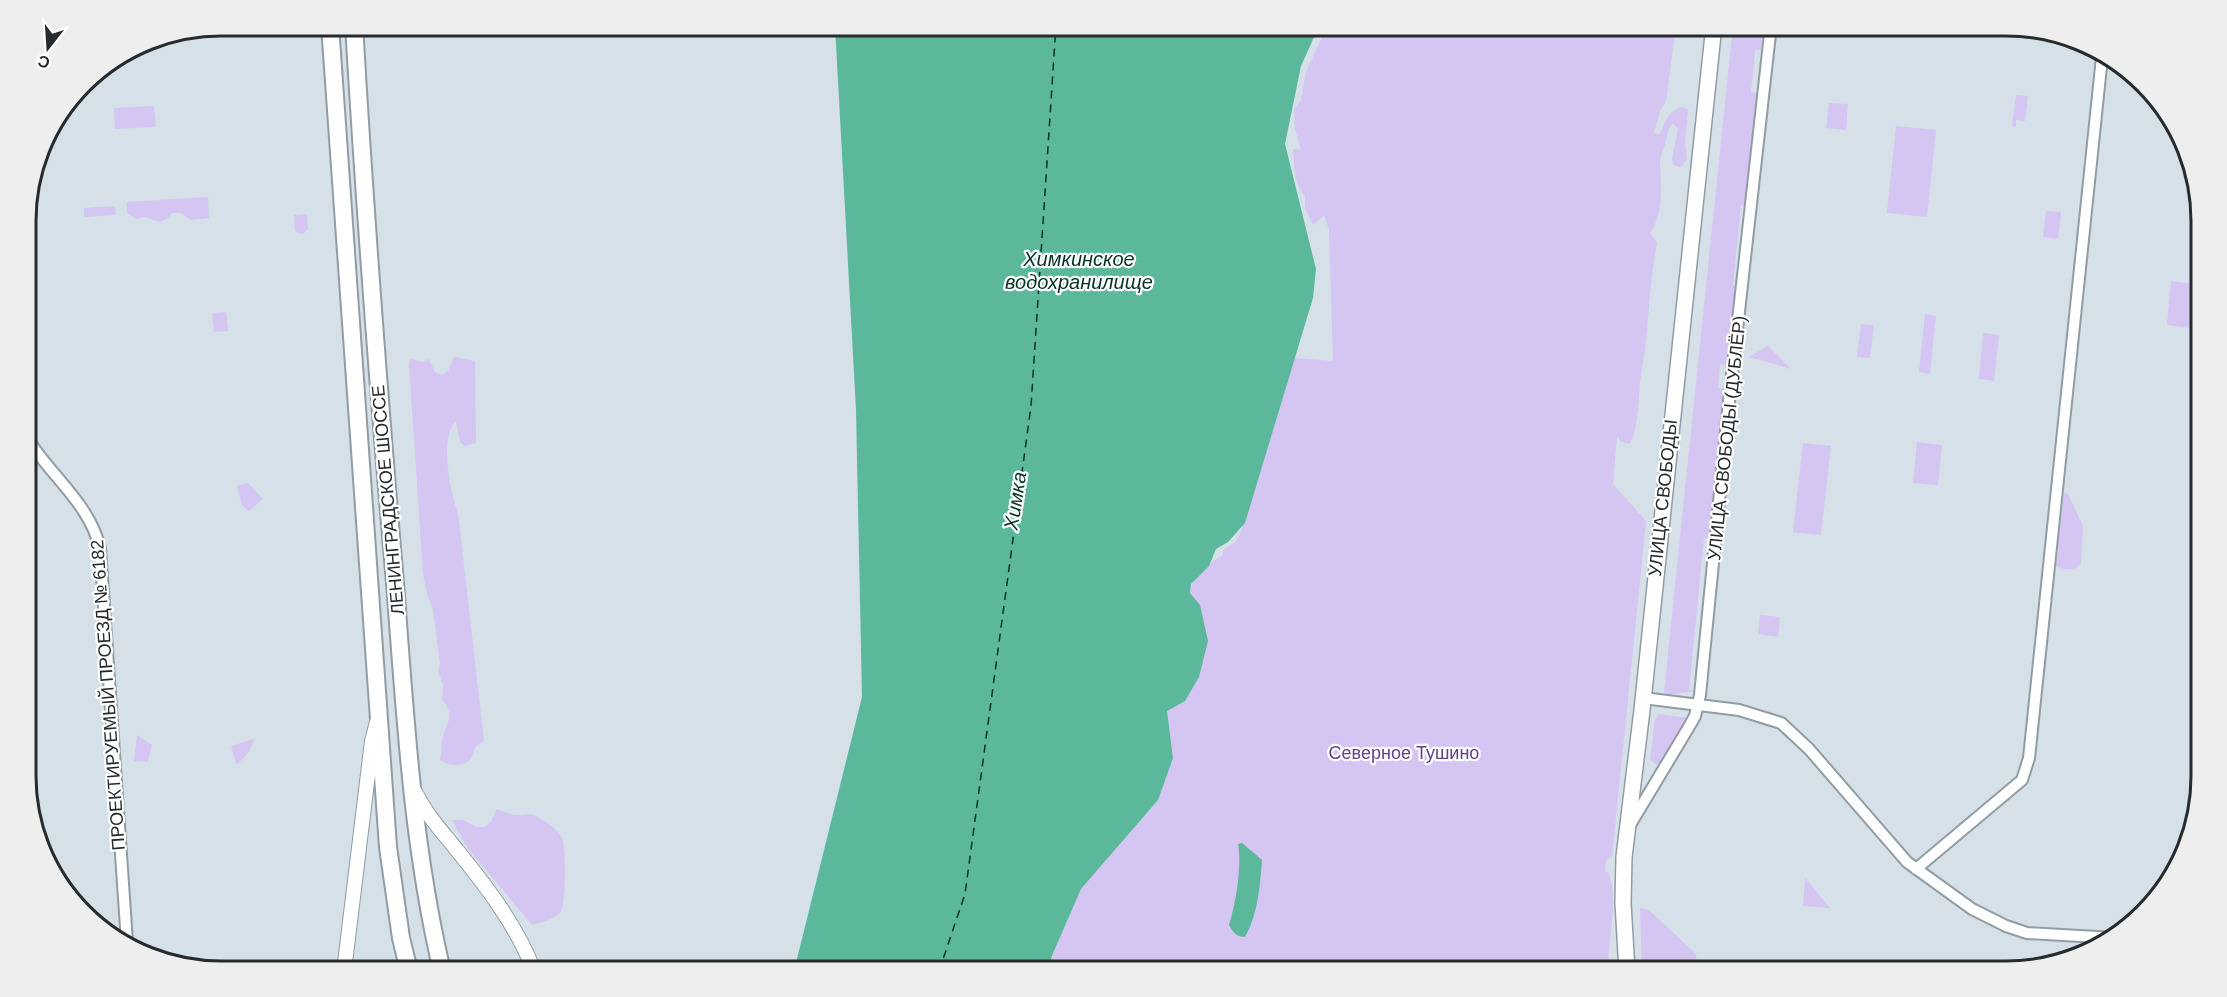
<svg xmlns="http://www.w3.org/2000/svg" width="2227" height="997" font-family="Helvetica,sans-serif">
<style>
.green{fill:#d4c5f2}
.water{fill:#5cb89a}
.lines{fill:none;stroke-linecap:round;stroke-linejoin:round}
.ferry{stroke:#063226;stroke-width:1.5;stroke-dasharray:8 6;stroke-linecap:butt}
.minor-casing{stroke:#929ca3;stroke-width:14}
.tertiary-casing{stroke:#929ca3;stroke-width:16}
.secondary-casing{stroke:#929ca3;stroke-width:18}
.primary-casing{stroke:#929ca3;stroke-width:20}
.minor{stroke:#fff;stroke-width:10}
.tertiary{stroke:#fff;stroke-width:14}
.secondary{stroke:#fff;stroke-width:15}
.primary{stroke:#fff;stroke-width:16}
.labels{text-anchor:middle;dominant-baseline:central;stroke-width:4.5;stroke-linejoin:round;paint-order:stroke}
.street-label{font-size:18px;fill:#262b2d;stroke:#fff}
.park-label{font-size:18px;fill:#624090;stroke:#fff}
.water-label{font-size:20px;font-style:italic;fill:#063226;stroke:#fff}
.rim{fill:none;stroke:#262b2d;stroke-width:3}
</style>
<rect width="100%" height="100%" fill="#d5e0e8"/>
<path class="green" d="M1327 26H1676L1666 101 1660 111 1654 133 1660 134C1665 122 1668 111 1682 107L1688 110 1685 142 1687 159 1681 167 1673 165 1672 158 1678 129 1673 123C1668 128 1668 133 1666 140 1665 147 1660 156 1660 163 1661 187 1664 212 1650 233L1657 243C1650 278 1649 314 1645 349 1644 360 1641 371 1640 382 1639 397 1638 434 1629 444L1620 441 1617 436 1613 484 1646 521 1612 857 1606 860 1605 871 1608 872C1620 903 1606 939 1609 971H1052L1051 958 1081 889 1158 800 1168 730 1167 711 1200 605 1190 593C1192 577 1210 563 1223 555V550L1235 542 1240 534 1294 358 1333 361 1329 230 1324 215 1313 225 1305 208V196C1294 185 1294 164 1293 149L1301 150 1295 129 1294 109 1301 100 1306 72Z
M1733 26H1764L1761 50H1755L1751 92 1757 93 1746 206 1741 205 1733 285 1738 286 1727 365H1720L1718 388 1725 389 1710 538H1704L1689 690 1695 691V692H1687L1669 695 1664 692Z
M2016 95 2028 96 2025 121 2016 120V127L2012 126Z
M1829 103 1848 104 1846 130 1826 128Z
M154 106 156 127 115 129 114 108Z
M1896 126 1936 130 1927 217 1887 213Z
M208 197 209 218 190 220 182 213H172L168 218 160 222 145 217 136 219 127 213V202Z
M115 206 116 215 84 217V208Z
M2046 211 2061 212 2058 239 2043 237Z
M307 214 308 229 303 234 297 233 295 230 294 215Z
M2171 281 2194 284 2190 328 2167 325Z
M226 312 228 331 214 332 212 313Z
M1925 314 1936 316 1930 374 1919 372Z
M1861 324 1874 325 1870 358 1857 357Z
M1983 333 1999 335 1994 381 1979 379Z
M1768 346 1791 369 1749 357Z
M454 357 475 361 476 443 465 446 460 442 456 421C439 437 450 493 458 513L484 741C474 745 476 748 472 756 467 768 448 766 440 760 442 752 441 741 443 736 448 720 455 716 442 699L443 685 438 671 440 664 433 609 427 594 423 573 409 365 410 359 423 362 429 359 435 372 442 375 448 371Z
M1917 442 1942 445 1938 485 1913 483Z
M1803 443 1831 446 1821 535 1793 532Z
M248 483 263 499 249 511 242 505 237 486Z
M2064 493 2068 494 2083 526 2081 563C2075 572 2065 570 2056 566Z
M1760 615 1780 617 1778 637 1758 634Z
M1659 714 1688 718 1661 763 1655 764 1650 759 1655 720Z
M137 735 152 745 148 762 134 761Z
M254 739 250 750 238 764H236L231 746Z
M497 809C502 811 509 814 515 815 525 816 529 810 541 819 548 823 558 830 562 838 566 844 566 905 561 911 555 920 541 922 532 925L467 847 452 820H463L477 827H485L491 822Z
M1805 878 1830 908 1803 906Z
M1640 908 1649 910 1696 954 1697 971H1642Z"/>
<path class="water" d="M835 26H1319L1301 66 1285 144 1316 269 1313 298 1245 523 1228 542 1216 549 1209 566 1191 584 1190 593 1200 605 1208 641 1199 677 1185 701 1167 711 1173 758 1158 800 1081 889 1051 958 1052 971H794L862 697 856 410Z
M1242 843 1262 860C1260 886 1258 914 1245 937 1237 937 1233 933 1229 925 1236 902 1242 867 1238 844Z"/>
<g class="lines">
<path class="ferry" d="M939 971 965 894 1031 406 1056 25"/>
<defs>
<path id="minor" d="M26 436C49 475 89 502 100 548L127 942
M1643 698 1739 710 1781 723 1809 749 1907 862 1972 909 2006 926 2027 933 2115 938
M1630 825 1690 725 1695 716 1700 695 1729 401 1771 25
M1916 869 2022 780 2029 758 2102 57"/>
<path id="tertiary" d="M415 792C425 812 438 827 452 844 483 882 517 925 534 971
M344 971 372 741 377 722
M480 971 495 968 510 971"/>
<path id="secondary" d="M1627 971 1623 903 1624 857 1642 710 1714 25"/>
<path id="primary" d="M330 25 388 847 401 938 409 971
M354 25C365 212 379 397 395 583 405 713 412 844 442 971"/>
</defs>
<use href="#minor" class="minor-casing"/>
<use href="#tertiary" class="tertiary-casing"/>
<use href="#secondary" class="secondary-casing"/>
<use href="#primary" class="primary-casing"/>
<use href="#minor" class="minor"/>
<use href="#tertiary" class="tertiary"/>
<use href="#secondary" class="secondary"/>
<use href="#primary" class="primary"/>
</g>
<g class="labels">
<g class="street-label">
<text transform="translate(1727 438) rotate(-84)">УЛИЦА СВОБОДЫ (ДУБЛЁР)</text>
<text transform="translate(1663 498) rotate(-84)">УЛИЦА СВОБОДЫ</text>
<text transform="translate(388 500) rotate(-95)">ЛЕНИНГРАДСКОЕ ШОССЕ</text>
<text transform="translate(108 695) rotate(-94)">ПРОЕКТИРУЕМЫЙ ПРОЕЗД № 6182</text>
</g>
<g class="park-label">
<text x="1404" y="753">Северное Тушино</text>
</g>
<g class="water-label">
<text x="1079" y="259">Химкинское<tspan x="1079" dy="23">водохранилище</tspan></text>
<text transform="translate(1015 501) rotate(-81)">Химка</text>
</g>
</g>
<path d="M0 0H2227V997H0ZM221 36H2006A185 185 0 0 1 2191 221V776A185 185 0 0 1 2006 961H221A185 185 0 0 1 36 776V221A185 185 0 0 1 221 36Z" fill="#eee" fill-rule="evenodd"/>
<path class="rim" d="M221 36H2006A185 185 0 0 1 2191 221V776A185 185 0 0 1 2006 961H221A185 185 0 0 1 36 776V221A185 185 0 0 1 221 36Z"/>
<g transform="translate(48 48) rotate(197)" stroke="#ffffff" stroke-width="4.5" paint-order="stroke">
<path d="M0-4.5L10 22L0 15L-10 22Z" fill="#262b2d"/>
<text y="-9" font-size="16" font-weight="bold" text-anchor="middle" fill="#262b2d">С</text>
</g>
</svg>
